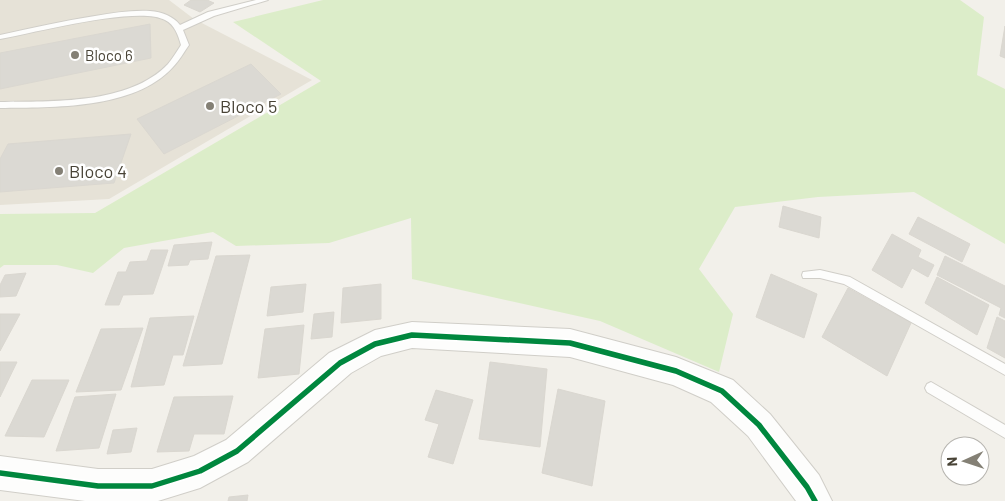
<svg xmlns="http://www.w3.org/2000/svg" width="1005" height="501" font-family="Barlow,sans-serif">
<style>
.residential{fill:#e6e2d7}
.green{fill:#dcedc9}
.building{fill:#dbd9d3;stroke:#dad7d0}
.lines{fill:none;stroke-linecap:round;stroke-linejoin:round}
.service-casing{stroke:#d0cec8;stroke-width:2}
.tertiary-casing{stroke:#d0cec8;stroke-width:2}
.service{fill:#fdfdfc;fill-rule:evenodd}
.tertiary{fill:#fdfdfc;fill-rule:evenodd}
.cycleway-casing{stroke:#fff;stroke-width:9}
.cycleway{stroke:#00873e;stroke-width:5.5}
.poi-dot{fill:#848075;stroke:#fff;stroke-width:2}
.labels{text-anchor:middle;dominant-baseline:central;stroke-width:5;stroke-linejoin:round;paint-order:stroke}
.far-poi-label{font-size:15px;fill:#484336;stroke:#fff;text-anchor:start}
.poi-label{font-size:18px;fill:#484336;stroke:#fff;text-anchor:start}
</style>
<rect width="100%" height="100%" fill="#f2f0ea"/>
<path class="residential" d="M0 0H169L194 19 312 80 109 199 0 205Z"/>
<path class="green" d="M323 0H960L984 17 977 75 1005 89V244L914 192 818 197 735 207 699 269 733 314 719 372 600 321 412 279 411 218 329 243 236 246 213 232 124 248 93 273 57 265H4L0 268V214L95 213 321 81 233 22Z"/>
<path class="building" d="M191 0H207L214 3 200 12 184 5Z
M150 24 151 58 0 89V53Z
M1005 26V58L1000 56Z
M251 64 281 94 164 154 137 119Z
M131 134 114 183 0 192V159L8 144Z
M783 206 821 217 819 238 779 227Z
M918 217 970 244 962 262 909 234Z
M892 234 921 250 918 257 934 265 928 277 912 268 902 288 872 270Z
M212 242 208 259 190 260 188 265 168 266 174 245Z
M151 250H168L153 294 123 295 119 305H105L118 272H126L130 262 147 261Z
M250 255 222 364 183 366 216 256Z
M945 256 1005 286V318L999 315 1001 308 937 275Z
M26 273 16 296 0 297V285L5 275Z
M771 274 817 294 804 338 756 317Z
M937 277 989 305 977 335 925 303Z
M306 284 303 312 267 316 271 287Z
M381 284V319L341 323 343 288Z
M848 288 911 323 887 376 822 337Z
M334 312 332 337 311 339 314 314Z
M0 314H20L0 351Z
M194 316 183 355H173L164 385 131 387 150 318Z
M997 317 1005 321V358L987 348Z
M304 325 299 374 258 378 265 329Z
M143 328 121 390 76 392 101 329Z
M0 362H17L0 397Z
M490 362 547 369 540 447 479 439Z
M32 380H69L44 437 5 436Z
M558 389 605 401 592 486 542 473Z
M436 390 473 400 453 464 428 457 439 424 425 420Z
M116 394 99 448 56 451 75 397Z
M233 396 224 434H194L189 451 157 452 174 397Z
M137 428 131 452 107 454 113 430Z
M248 495 247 501H228L229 497Z"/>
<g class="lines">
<defs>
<path id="service" d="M256 0H268L214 16 183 30 189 45C184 52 179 61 173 67 134 110 53 107 0 108V102C52 101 129 105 168 64 173 58 177 51 181 45 178 35 175 25 165 20 139 5 33 33 0 39V35C32 28 63 21 95 16 113 13 132 10 150 11 162 12 173 16 180 25L208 12Z
M820 270 850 277 1005 364V375L844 284 820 278H803L802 275 803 272Z
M931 382 1005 425V438L927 392 925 388 927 384Z"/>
<path id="tertiary" d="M412 322 570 329 676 357 733 380 770 414 819 475 832 501H796L748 436 711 402 673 385 570 357 412 348 381 356 351 373 248 462 200 488 158 501H85L0 490V456L98 469H152L194 456 226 440 329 353 375 330Z"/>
</defs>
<use href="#service" class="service-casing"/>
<use href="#tertiary" class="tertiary-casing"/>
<use href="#service" class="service"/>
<use href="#tertiary" class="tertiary"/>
<defs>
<path id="cycleway" d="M0 473 98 486H152L200 471 237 451 340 363 375 344 412 335 570 343 676 371 722 391 759 425 807 487 815 501"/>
</defs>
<use href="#cycleway" class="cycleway-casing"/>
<use href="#cycleway" class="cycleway"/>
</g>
<g class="poi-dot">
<circle cx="75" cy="55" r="5"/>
<circle cx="210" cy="106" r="5"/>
<circle cx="59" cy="171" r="5"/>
</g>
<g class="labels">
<g class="far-poi-label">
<text x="85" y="55">Bloco 6</text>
</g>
<g class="poi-label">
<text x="220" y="106">Bloco 5</text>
<text x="69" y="171">Bloco 4</text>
</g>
</g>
<g transform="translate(965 461) rotate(267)"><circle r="24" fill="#ffffff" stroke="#b6b4af"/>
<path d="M0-4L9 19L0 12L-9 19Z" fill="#848075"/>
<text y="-8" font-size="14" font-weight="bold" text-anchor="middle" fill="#484336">N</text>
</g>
</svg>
